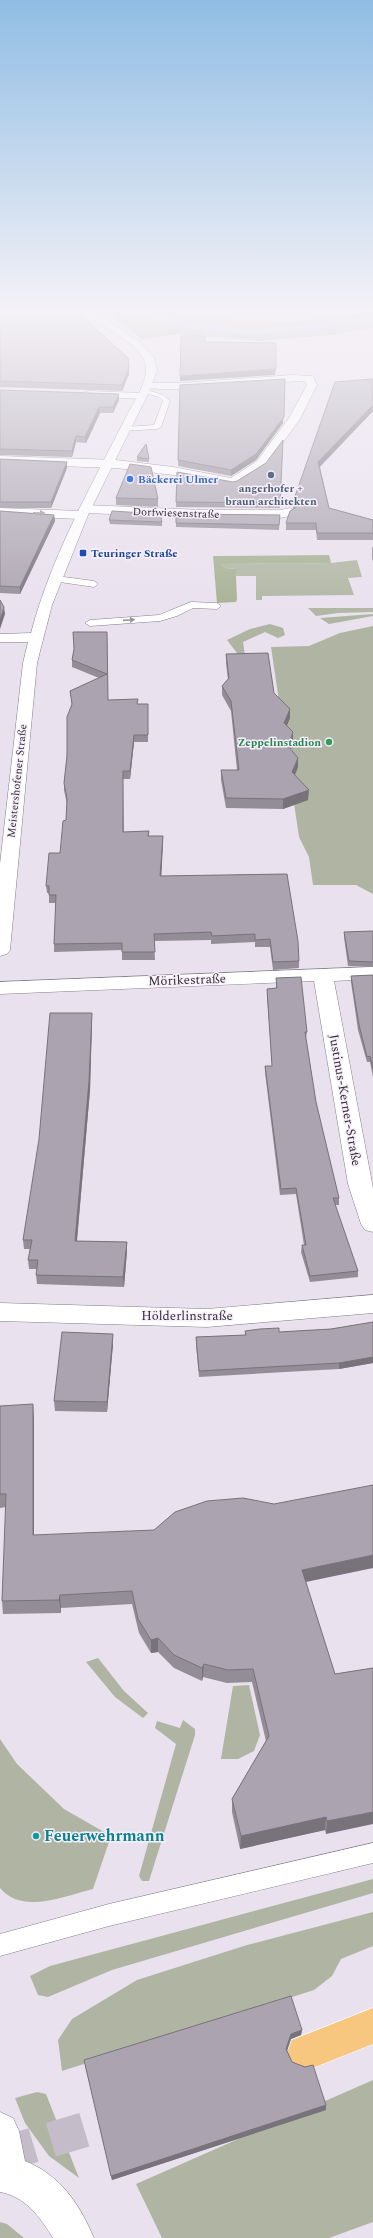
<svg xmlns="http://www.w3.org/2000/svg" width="373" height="2238" font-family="Spectral,serif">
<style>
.green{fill:#afb5a2}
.forest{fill:#a6b092}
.water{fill:#accbdf}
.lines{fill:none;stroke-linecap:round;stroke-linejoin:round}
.primary-tunnel{stroke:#c4bdc9;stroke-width:35;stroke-dasharray:35 18;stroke-linecap:butt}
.lane-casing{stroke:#847d88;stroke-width:1}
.street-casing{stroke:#847d88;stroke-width:1}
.secondary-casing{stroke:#847d88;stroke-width:1}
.primary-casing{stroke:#fff;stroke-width:1}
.lane{fill:#fff;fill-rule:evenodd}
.street{fill:#fff;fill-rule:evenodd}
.secondary{fill:#fff;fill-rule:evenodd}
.primary{fill:#f7c67f;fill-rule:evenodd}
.wall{fill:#938d97}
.shaded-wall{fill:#78737b}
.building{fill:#aba4b0;stroke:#78737b}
.oneway{fill:#989699}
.service-dot{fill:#5c6f8a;stroke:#f7effb;stroke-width:1.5}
.shop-dot{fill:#3f7fe0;stroke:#f7effb;stroke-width:1.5}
.transit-dot{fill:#1a4fb4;stroke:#f7effb;stroke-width:1.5}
.leisure-dot{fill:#2e9e5b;stroke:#f7effb;stroke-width:1.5}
.culture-dot{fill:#0f9aa8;stroke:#f7effb;stroke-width:1.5}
.labels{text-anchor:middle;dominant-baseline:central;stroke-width:3;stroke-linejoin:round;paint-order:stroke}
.far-shop-label{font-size:11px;font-weight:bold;fill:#366cbe;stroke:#f7effb;text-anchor:start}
.far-service-label{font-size:11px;font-weight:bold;fill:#4e5e75;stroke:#f7effb}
.far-street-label{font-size:11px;fill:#312e33;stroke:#f7effb}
.far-transit-label{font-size:11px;font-weight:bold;fill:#164399;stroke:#f7effb;text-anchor:start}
.far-leisure-label{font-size:11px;font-weight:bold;fill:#27864d;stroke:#f7effb;text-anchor:end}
.street-label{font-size:13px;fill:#312e33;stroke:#f7effb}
.near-culture-label{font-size:16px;font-weight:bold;fill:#0d838f;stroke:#f7effb;text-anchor:start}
</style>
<rect width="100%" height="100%" fill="#e9e1ee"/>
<path class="green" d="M357 560 362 577 348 578 354 595 262 596V600H256V576H236L238 569 225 568 219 564 331 563Z
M308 608H373V612L338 613 316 616Z
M373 614V616L329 624 320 618Z
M270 624 283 628 285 635 278 638 265 632 243 642 246 662 243 661 227 640 250 629Z
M373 626V894L356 885H313L309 857 299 837 271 647 309 646 340 633Z
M98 1658 124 1691 148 1713 143 1718 115 1697 86 1662Z
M249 1685 260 1735 254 1751 238 1759H221L233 1686Z
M183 1720 195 1729V1735L149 1881H142L139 1876 176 1744 155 1728 157 1721 180 1728Z
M0 1739 17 1764 64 1809 111 1836 93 1889C65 1896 22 1915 0 1888Z
M373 1879V1893L112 1970 48 1997 38 1995 30 1976 50 1966Z
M373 1912V1946L341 1959 332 1976 314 1990 62 2071 58 2040 72 2019 137 1980 247 1945Z
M373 2080V2222L329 2238H162L136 2184Z
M37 2092 46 2094 79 2178 49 2156 25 2123 15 2098Z
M0 2222 7 2224 24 2238H0Z"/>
<path class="forest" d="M104 309H120L142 317 224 332 373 322V328L331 335 260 341 177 334 142 339Z
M143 309H174L184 313 226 319 292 322 373 312V318C339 317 306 327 273 328 229 330 185 323 143 309Z
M329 555 331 563 220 564 225 568 238 569 236 576 237 599 236 602 217 603 213 556Z"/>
<path class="water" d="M120 309H143L170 318 214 326 246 328H273L368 318H373V322C333 327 294 333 254 334 210 334 161 324 120 309Z"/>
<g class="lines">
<path class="primary-tunnel" d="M0 2155 127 2117"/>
<defs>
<path id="lane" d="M144 389 163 395 170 401 161 427 157 429 122 431 121 429 125 427 154 425 163 401 159 397 142 392V390Z
M56 576 94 581 98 584 94 587 53 581V577Z
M191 602 217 603 221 606 217 609 193 608 177 616 160 621 90 626 85 623 90 620 159 615Z
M373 1843V1863L109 1926 0 1956V1934L109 1904Z"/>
<path id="street" d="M292 375 313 376 317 385 300 419 265 467 237 485 233 486 173 475 116 468 0 464V456L116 460 173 467 231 478 257 461 289 418 307 385 305 381C284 381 149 395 142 386L147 383H180Z
M89 391 142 393 147 396 142 399 85 396 84 394 85 392Z
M85 505 202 510H280L290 508 296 512 294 515 280 518H202L87 513 88 515 86 518 82 519 0 516V508L80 511 79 509 81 506Z
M373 967V979L334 981 373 1188V1232L365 1230 361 1224 348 1184 314 981 0 994V982Z
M373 1295V1313L207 1327 0 1321V1303L207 1309Z"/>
<path id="secondary" d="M80 309H91L141 343 154 358 157 371 147 396 88 515 52 605 37 663 10 950 7 954 0 956V864L23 663 28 642H0V634L31 633C51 557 90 488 125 419 133 403 152 377 144 360 135 338 95 327 80 309Z
M0 2112 13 2118 19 2131 25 2161C60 2175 79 2203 94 2238H53C40 2217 25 2196 0 2192Z"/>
<path id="primary" d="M373 2008V2044L305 2071 292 2066 287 2053 292 2040Z"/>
</defs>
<use href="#lane" class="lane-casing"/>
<use href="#street" class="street-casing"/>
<use href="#secondary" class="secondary-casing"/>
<use href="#primary" class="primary-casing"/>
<use href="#lane" class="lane"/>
<use href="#street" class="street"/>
<use href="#secondary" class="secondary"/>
<use href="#primary" class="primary"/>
</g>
<path class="wall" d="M0 309 129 374 122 391 0 387Z
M373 379V411L320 467 329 508 373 520V540H317L316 530H286V523L293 509V502Z
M180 385 283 423 256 460 231 476 178 466Z
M0 390 119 400 113 413H100L86 443 76 442 72 457 0 455Z
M283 440 280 508 176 507 177 472 233 482 237 481 266 463Z
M137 457 149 459V462L137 461Z
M0 459 67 462V468L51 508H0Z
M116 498 158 499V507L116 505Z
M0 511 54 515 55 521 20 594 0 593Z
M176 514 280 515 279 530 176 527Z
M109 520 162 522V526L110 524Z
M372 547H373V562L372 558Z
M107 632 108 700 138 704H148V742H134L130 779H123L124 832 149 831V836H163L161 876 287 874 299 961V968L273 970 270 947H255V942L211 944V940L154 941 155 960H122V950L54 952V944L56 903H49V893H47L46 886 60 853 66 820 67 804 64 790V783L72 705 70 691 99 678 72 667V660L74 650Z
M226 654 274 693 290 709V718L287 725 293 742 290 749 298 767 295 775 308 800 283 809 226 808 221 780V770H237L231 711 222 695V686L228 680 226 663Z
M373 931V967L348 966 344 937V932Z
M373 975V1077L370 1062H367L358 1030 351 982V976Z
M276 978 307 1032 306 1038 316 1102 339 1198V1205H335L358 1271V1277L310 1282 301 1252 302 1245H304L296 1194 280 1195 265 1072V1066H272L267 995V989L276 988Z
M92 1021 90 1090 77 1241 127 1242V1251L124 1287 37 1284 36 1275 37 1269H29L28 1260 30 1249H24L23 1240Z
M373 1322V1363L339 1369 199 1377 196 1344V1337L245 1335V1331L279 1332 331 1329Z
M113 1344 107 1412 55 1411 54 1401Z
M0 1406 34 1418V1535L306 1582 335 1674 373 1668 326 1834 325 1830 240 1849 232 1812V1799L266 1741 252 1682 227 1683 203 1677 202 1681 174 1668 158 1652 151 1653 139 1633 132 1604 61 1608V1613L3 1614 2 1601 6 1507 0 1508Z
M302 2030 301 2035 291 2039 287 2050 292 2062 326 2110 112 2180 85 2065 84 2060Z"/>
<path class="shaded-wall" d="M129 368V374L122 391V385Z
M276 369 275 375 180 381V376Z
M285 379 283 423 256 460 231 476V470Z
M119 394V400L113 413V407Z
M373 405V411L318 468V462Z
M99 407 100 413 86 443 85 437Z
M76 436V442L72 457V451Z
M67 462V468L51 508V502Z
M54 515 55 521 20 594V587Z
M4 607 5 614 0 629V621Z
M290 709V718L284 732V723Z
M293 732V742L287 756 288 746Z
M134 735V742L130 779V771Z
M298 758V767L292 782V772Z
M309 790 308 800 283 809V799Z
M163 836V844L161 883 160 876Z
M92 1013V1021L90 1090 76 1250 75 1241Z
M127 1242V1251L124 1287 123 1277Z
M113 1334V1344L107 1412V1402Z
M373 1357V1363L339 1369V1363Z
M33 1404 34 1418V1549L33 1535Z
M373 1555V1568L301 1583 302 1570Z
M60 1595 61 1608V1613L59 1600Z
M158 1638V1652L151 1653V1640Z
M204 1664 203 1677 202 1681V1668Z
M373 1812V1824L326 1834 327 1821Z
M326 1817 325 1830 240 1849 241 1836Z
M302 2030 301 2035 291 2039 286 2054V2049L291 2034Z
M326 2105V2110L112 2180 111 2176Z"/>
<path class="building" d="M0 309H74L128 358 129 368 122 385 0 381Z
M181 336H205V342L276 343V369L180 376Z
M285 379 284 417 256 454 231 470 178 460 180 385Z
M373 379V405L318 462 329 508 373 520V533H317L316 523H286L290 511 298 506 293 502 335 382Z
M0 390 119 394 113 407H99L85 437 76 436 72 451 0 449Z
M283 440 280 503 176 502 177 472 233 482 237 481 266 463Z
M146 444 149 459 137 457Z
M0 459 67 462 51 502H0Z
M130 464 151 467 158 499 116 498Z
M0 511 54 515 20 587 0 586Z
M112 511 160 514 162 522 109 520Z
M176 514 280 515 279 525 176 523Z
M0 600 4 607 0 621Z
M73 632H107L108 700 138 699 137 704H148V735H134L130 771H123V832L149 831 148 836H163L160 876 287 874 298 941 299 961 273 962 270 939 255 940V934L212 936 211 932 154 934 155 952H122V943L54 944 56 895H49V886H46L49 853H60L63 821 66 820 67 799 64 783 67 756V717L72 704 70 691 107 674 72 660 74 649Z
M268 653 274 693 290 709 284 723 293 732 288 746 298 758 292 772 309 790 283 799 226 798 221 770H239L231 701 222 686 229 678 226 654Z
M373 931V962L349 961 344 932Z
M373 975V1069L370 1056 367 1057 359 1025 351 976Z
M301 977 307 1032H305L316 1102 339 1198H333L358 1271 310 1276 302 1245H306L296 1188 281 1189 265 1066H272L267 989 277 988 276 978Z
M50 1013H92L89 1081 75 1241 127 1242 123 1277 36 1275 38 1260H28L32 1240H23L39 1139Z
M373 1322V1357L339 1363 199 1371 196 1337 246 1335 245 1331 260 1329 279 1328V1332L331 1329Z
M62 1332 113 1334 107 1402 54 1401Z
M33 1404V1535L154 1530 175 1512 207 1501 243 1498 274 1504 373 1485V1555L302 1570 335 1674 373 1668V1812L327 1821 326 1817 241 1836 232 1799 269 1736 253 1669 228 1670 204 1664 202 1668 174 1655 158 1638 151 1640 138 1619 132 1591 60 1595 59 1600 2 1601 6 1494H0V1406Z
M291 1996 302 2030 291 2034 286 2049 292 2062 305 2067 313 2065 326 2105 111 2176 84 2060Z"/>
<defs><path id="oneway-solid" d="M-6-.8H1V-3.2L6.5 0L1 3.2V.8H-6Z"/></defs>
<g class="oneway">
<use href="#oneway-solid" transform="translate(39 513) rotate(1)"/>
<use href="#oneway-solid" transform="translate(129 620) rotate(-4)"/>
</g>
<linearGradient id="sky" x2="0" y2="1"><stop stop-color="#90bde4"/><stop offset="0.5" stop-color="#f5f2f7"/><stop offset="1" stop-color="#f5f2f7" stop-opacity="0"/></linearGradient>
<rect width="373" height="622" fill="url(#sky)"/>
<circle class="service-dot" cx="271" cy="475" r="4"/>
<circle class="shop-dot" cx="130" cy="479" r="4"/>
<rect class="transit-dot" x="79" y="549" width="8" height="8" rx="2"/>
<circle class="leisure-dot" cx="329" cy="742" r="4"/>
<circle class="culture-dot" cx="36" cy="1836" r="4"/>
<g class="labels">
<g class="far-shop-label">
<text x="138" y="479">Bäckerei Ulmer</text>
</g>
<g class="far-service-label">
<text x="271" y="488">angerhofer +<tspan x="271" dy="13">braun architekten</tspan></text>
</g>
<g class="far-street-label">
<text transform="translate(176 513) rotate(2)">Dorfwiesenstraße</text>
<text transform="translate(17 781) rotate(-84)">Meistershofener Straße</text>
</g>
<g class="far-transit-label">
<text x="91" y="553">Teuringer Straße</text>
</g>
<g class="far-leisure-label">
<text x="321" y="742">Zeppelinstadion</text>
</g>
<g class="street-label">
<text transform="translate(187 980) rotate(-2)">Mörikestraße</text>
<text transform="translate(345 1100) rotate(80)">Justinus-Kerner-Straße</text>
<text x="187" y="1316">Hölderlinstraße</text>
</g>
<g class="near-culture-label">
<text x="44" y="1836">Feuerwehrmann</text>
</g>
</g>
</svg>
